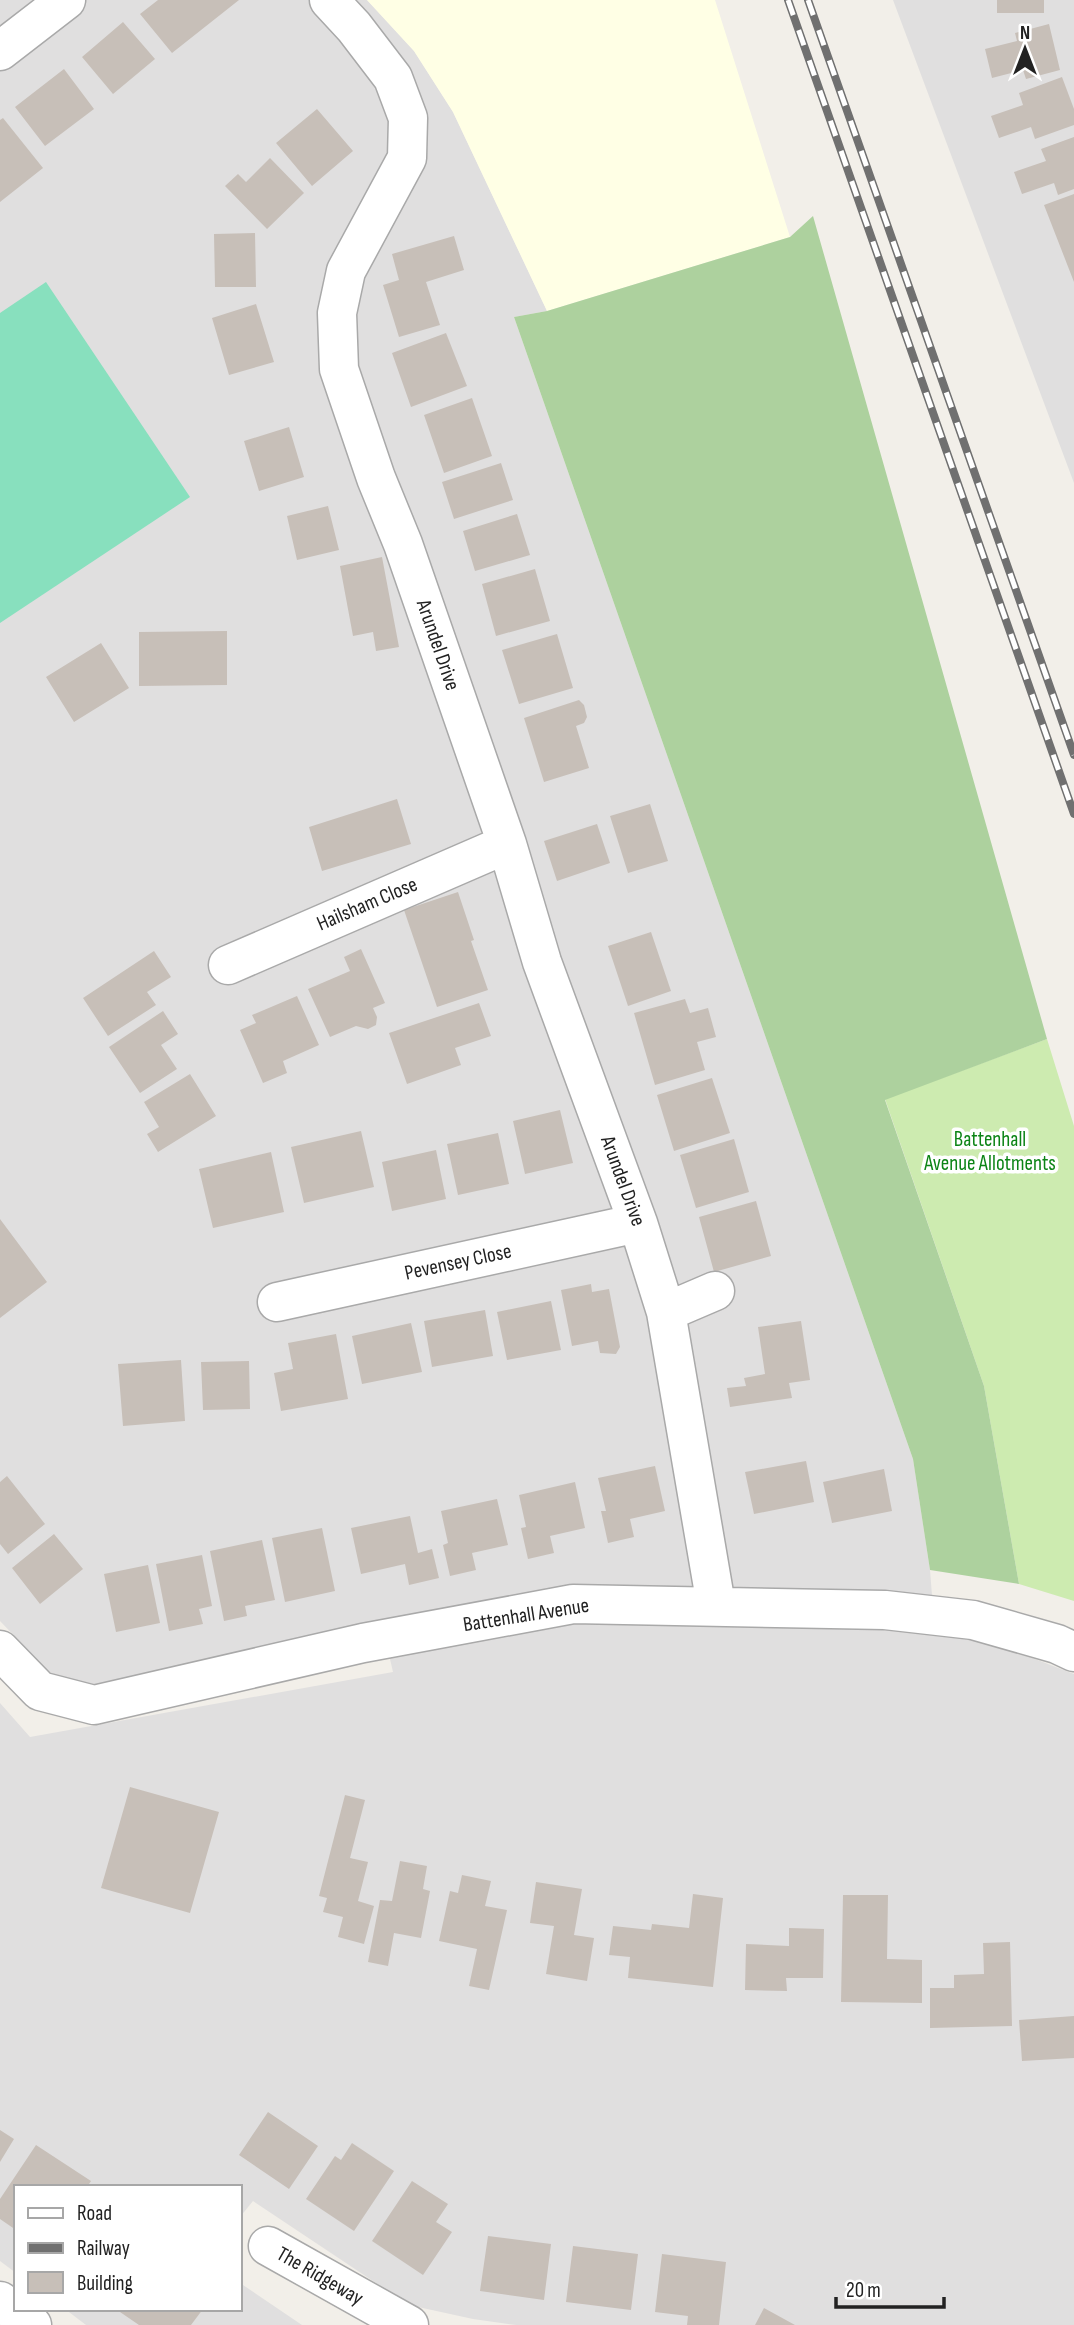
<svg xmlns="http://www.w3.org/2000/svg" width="1074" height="2325" font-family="'Sofia Sans Condensed',sans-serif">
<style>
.residential{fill:#e0dfdf}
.education{fill:#ffffe5}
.grass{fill:#cdebb0}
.forest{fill:#add19e}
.pitch{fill:#88e0be}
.building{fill:#c7bfb8}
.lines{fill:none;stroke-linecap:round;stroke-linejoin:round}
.minor-casing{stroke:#a9a9a9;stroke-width:41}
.minor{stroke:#fff;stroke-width:38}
.rail-casing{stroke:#707070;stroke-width:8}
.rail{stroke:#fff;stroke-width:5;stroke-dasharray:16;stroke-linecap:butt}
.labels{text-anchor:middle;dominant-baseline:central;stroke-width:7;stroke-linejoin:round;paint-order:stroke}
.street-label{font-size:21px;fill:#222;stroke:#fff}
.park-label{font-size:21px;fill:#0c8416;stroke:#fff}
</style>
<rect width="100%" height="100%" fill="#f2efe9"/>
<path class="residential" d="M0 0H367L414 51 453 112 547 311 514 317 913 1459 930 1570 935 1634 998 1645 1074 1674V2325H516L473 2319 409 2305 253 2201 240 2217V2187H16V2273L0 2261V1703L30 1737 393 1672 382 1624 114 1682 76 1687 48 1671 0 1621Z
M893 0H1074V483L1056 435Z
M240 2283 302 2325H86L65 2309H240Z"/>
<path class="education" d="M367 0H715L790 237 547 311 453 112 414 51Z"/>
<path class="grass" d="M1047 1039 1074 1126V1601L1019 1584 984 1386 885 1099Z"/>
<path class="forest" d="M813 216 1047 1039 885 1100 984 1386 1019 1584 930 1570 913 1459 514 317 547 311 790 237Z"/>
<path class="pitch" d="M46 282 190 497 0 623V313Z"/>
<path class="building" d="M158 0H239L172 53 140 14Z
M997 0H1044V13H997Z
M123 22 155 59 113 94 82 57Z
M1049 24 1060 70 1026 79 1023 70 992 78 985 49 1017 41 1015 33Z
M64 69 94 109 45 146 15 107Z
M1062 77 1074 109V125L1035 139 1031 127 999 138 991 116 1023 105 1019 93Z
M317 109 353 151 312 186 276 143Z
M3 118 43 168 0 202V120Z
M1074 137V189L1058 195 1054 183 1022 194 1014 172 1046 161 1041 149Z
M270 158 304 193 267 229 225 186 238 174 246 182Z
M1074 194V282L1044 205Z
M255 233 256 287H215L214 234Z
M454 236 464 270 426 282 440 325 399 337 383 285 399 280 392 254Z
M256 304 274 362 229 375 212 318Z
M446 333 467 386 411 407 392 353Z
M472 398 492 456 444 473 424 415Z
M289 427 304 477 259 491 244 441Z
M501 463 513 500 454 519 442 482Z
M328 506 339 550 297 560 287 516Z
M517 514 530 555 475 571 463 531Z
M382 557 399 647 376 651 373 632 353 636 340 566Z
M535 569 550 621 496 636 482 584Z
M227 631V685L139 686V632Z
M557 634 573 688 519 704 502 650Z
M101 643 129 688 74 722 46 677Z
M579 700 584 705 587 717 584 723 576 726 589 768 544 782 524 718Z
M397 799 411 844 322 871 309 827Z
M650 804 668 861 628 873 610 816Z
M597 824 610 863 557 881 544 841Z
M458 892 474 940 471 941 488 990 437 1007 404 910Z
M651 932 671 991 628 1006 608 946Z
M361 949 385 1003 373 1008 377 1017 376 1025 368 1029 356 1026 330 1037 308 989 350 971 344 957Z
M154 951 171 977 147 992 156 1005 108 1036 83 998Z
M297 996 319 1045 283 1061 287 1073 263 1083 240 1030 256 1023 252 1015Z
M685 999 690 1013 708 1008 716 1037 697 1042 705 1070 655 1085 634 1013Z
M479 1003 491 1036 455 1048 461 1065 407 1084 389 1033Z
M163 1011 178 1034 161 1045 177 1069 140 1093 109 1047Z
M190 1074 216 1116 158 1152 147 1134 159 1127 144 1102Z
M712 1078 730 1133 674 1151 657 1095Z
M560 1110 573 1163 525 1174 513 1121Z
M361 1131 374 1187 304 1203 291 1147Z
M498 1133 509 1184 458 1195 447 1144Z
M734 1139 749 1192 696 1208 680 1155Z
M436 1150 446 1199 392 1211 382 1162Z
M271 1152 284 1212 213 1228 199 1169Z
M756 1201 771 1256 714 1272 699 1217Z
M0 1219 47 1282 0 1318Z
M591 1284 592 1292 609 1289 620 1347 616 1354 600 1353 598 1341 572 1346 561 1290Z
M551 1301 561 1350 507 1360 497 1312Z
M485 1310 493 1356 432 1367 424 1321Z
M801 1321 810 1380 789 1383 792 1398 730 1407 727 1388 746 1386 744 1378 765 1374 758 1327Z
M411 1323 422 1372 362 1384 352 1336Z
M336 1334 348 1399 281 1411 274 1373 293 1369 288 1343Z
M181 1360 185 1421 123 1426 118 1364Z
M249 1361 250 1409 203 1410 201 1362Z
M806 1461 814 1502 754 1514 745 1472Z
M655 1466 665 1511 630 1519 634 1537 608 1543 601 1511H606L598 1478Z
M884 1469 892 1511 832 1523 823 1482Z
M7 1476 45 1524 8 1554 0 1544V1482Z
M575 1482 585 1528 550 1536 554 1553 528 1559 521 1528 526 1527 519 1495Z
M497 1499 508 1545 472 1553 476 1570 450 1576 443 1545 448 1543 441 1511Z
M410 1516 418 1553 432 1549 439 1578 409 1585 405 1564 361 1574 351 1528Z
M322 1528 335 1591 285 1602 272 1538Z
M54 1534 83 1569 40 1604 12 1568Z
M262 1540 275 1600 245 1606 247 1616 224 1621 210 1551Z
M202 1555 212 1606 199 1609 203 1624 169 1631 156 1564Z
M148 1565 160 1623 116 1632 104 1574Z
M130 1787 219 1812 190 1913 101 1888Z
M345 1795 365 1800 350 1858 368 1862 358 1901 374 1906 364 1944 338 1937 343 1917 323 1912 327 1898 319 1896Z
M400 1861 427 1866 423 1889 430 1891 421 1938 394 1933 388 1966 368 1962 380 1900 392 1901Z
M462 1875 491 1881 485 1906 507 1910 489 1990 469 1986 477 1949 439 1941 450 1891 458 1893Z
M536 1882 582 1889 574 1935 594 1938 587 1981 546 1974 554 1926 530 1923Z
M693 1894 723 1898 713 1987 628 1978 630 1957 609 1955 613 1926 651 1930 652 1924 689 1928Z
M843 1895H888L887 1959 922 1960V2003L841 2002Z
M789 1928 824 1929 823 1978H786L787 1991 745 1990 746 1944 789 1946Z
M1010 1942 1012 2026 930 2028V1988H954V1975L984 1974 983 1943Z
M1074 2016V2058L1022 2061 1019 2020Z
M268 2112 318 2146 289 2189 239 2155Z
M0 2130 14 2139 0 2162Z
M352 2143 394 2171 354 2231 306 2199 335 2156 341 2160Z
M36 2145 91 2181 87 2187H16V2230L0 2219V2199Z
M412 2181 448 2204 436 2222 452 2232 423 2275 372 2241Z
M488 2236 551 2244 544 2300 480 2291Z
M573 2246 638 2254 631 2310 566 2302Z
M662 2254 726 2262 719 2325H687L688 2316 655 2312Z
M764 2308 795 2325H755Z
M122 2309H203L191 2325H139L120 2312Z"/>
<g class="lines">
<defs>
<path id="minor" d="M329 0 354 27 393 78 408 118 407 158 346 271 337 313 339 369 376 478 403 544 507 844 542 962 638 1223 666 1312 716 1605
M0 51 66 0
M228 965 507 844
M277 1302 638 1223
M666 1312 715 1291
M0 1650 40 1691 94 1705 363 1643 573 1604 885 1610 973 1620 1057 1644 1074 1652
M268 2246 409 2325
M0 2301 32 2325"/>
</defs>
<use href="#minor" class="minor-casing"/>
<use href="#minor" class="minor"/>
<defs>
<path id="rail" d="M788 0 1074 814
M808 0 1074 755"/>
</defs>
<use href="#rail" class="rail-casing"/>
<use href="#rail" class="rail"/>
</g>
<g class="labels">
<g class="street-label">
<text transform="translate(438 645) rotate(71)">Arundel Drive</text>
<text transform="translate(367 904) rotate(-23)">Hailsham Close</text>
<text transform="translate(623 1181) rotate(70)">Arundel Drive</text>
<text transform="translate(458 1262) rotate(-12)">Pevensey Close</text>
<text transform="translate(526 1615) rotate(-9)">Battenhall Avenue</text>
<text transform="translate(320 2276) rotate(30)">The Ridgeway</text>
</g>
<g class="park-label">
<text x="990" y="1139">Battenhall<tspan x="990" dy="24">Avenue Allotments</tspan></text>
</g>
</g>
<rect x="14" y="2185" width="228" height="126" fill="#ffffff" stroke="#a7a7a7" stroke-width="2"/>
<rect x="28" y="2208" width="35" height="10" fill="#ffffff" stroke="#a7a7a7" stroke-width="2"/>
<text x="77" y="2220" font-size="21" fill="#222222">Road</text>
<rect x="28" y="2243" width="35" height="10" fill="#707070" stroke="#a7a7a7" stroke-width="2"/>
<text x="77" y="2255" font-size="21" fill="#222222">Railway</text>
<rect x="28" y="2272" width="35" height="21" fill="#c7bfb8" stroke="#a7a7a7" stroke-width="2"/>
<text x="77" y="2290" font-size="21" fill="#222222">Building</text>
<g transform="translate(1025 49)" stroke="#ffffff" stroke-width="5" paint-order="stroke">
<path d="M0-5L12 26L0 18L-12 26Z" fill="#222222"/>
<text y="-10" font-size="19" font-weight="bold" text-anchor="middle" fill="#222222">N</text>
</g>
<path d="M836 2297v10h108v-10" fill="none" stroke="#222222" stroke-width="3.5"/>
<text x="846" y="2297" font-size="21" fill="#222222" stroke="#ffffff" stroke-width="5" paint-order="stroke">20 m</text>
</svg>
